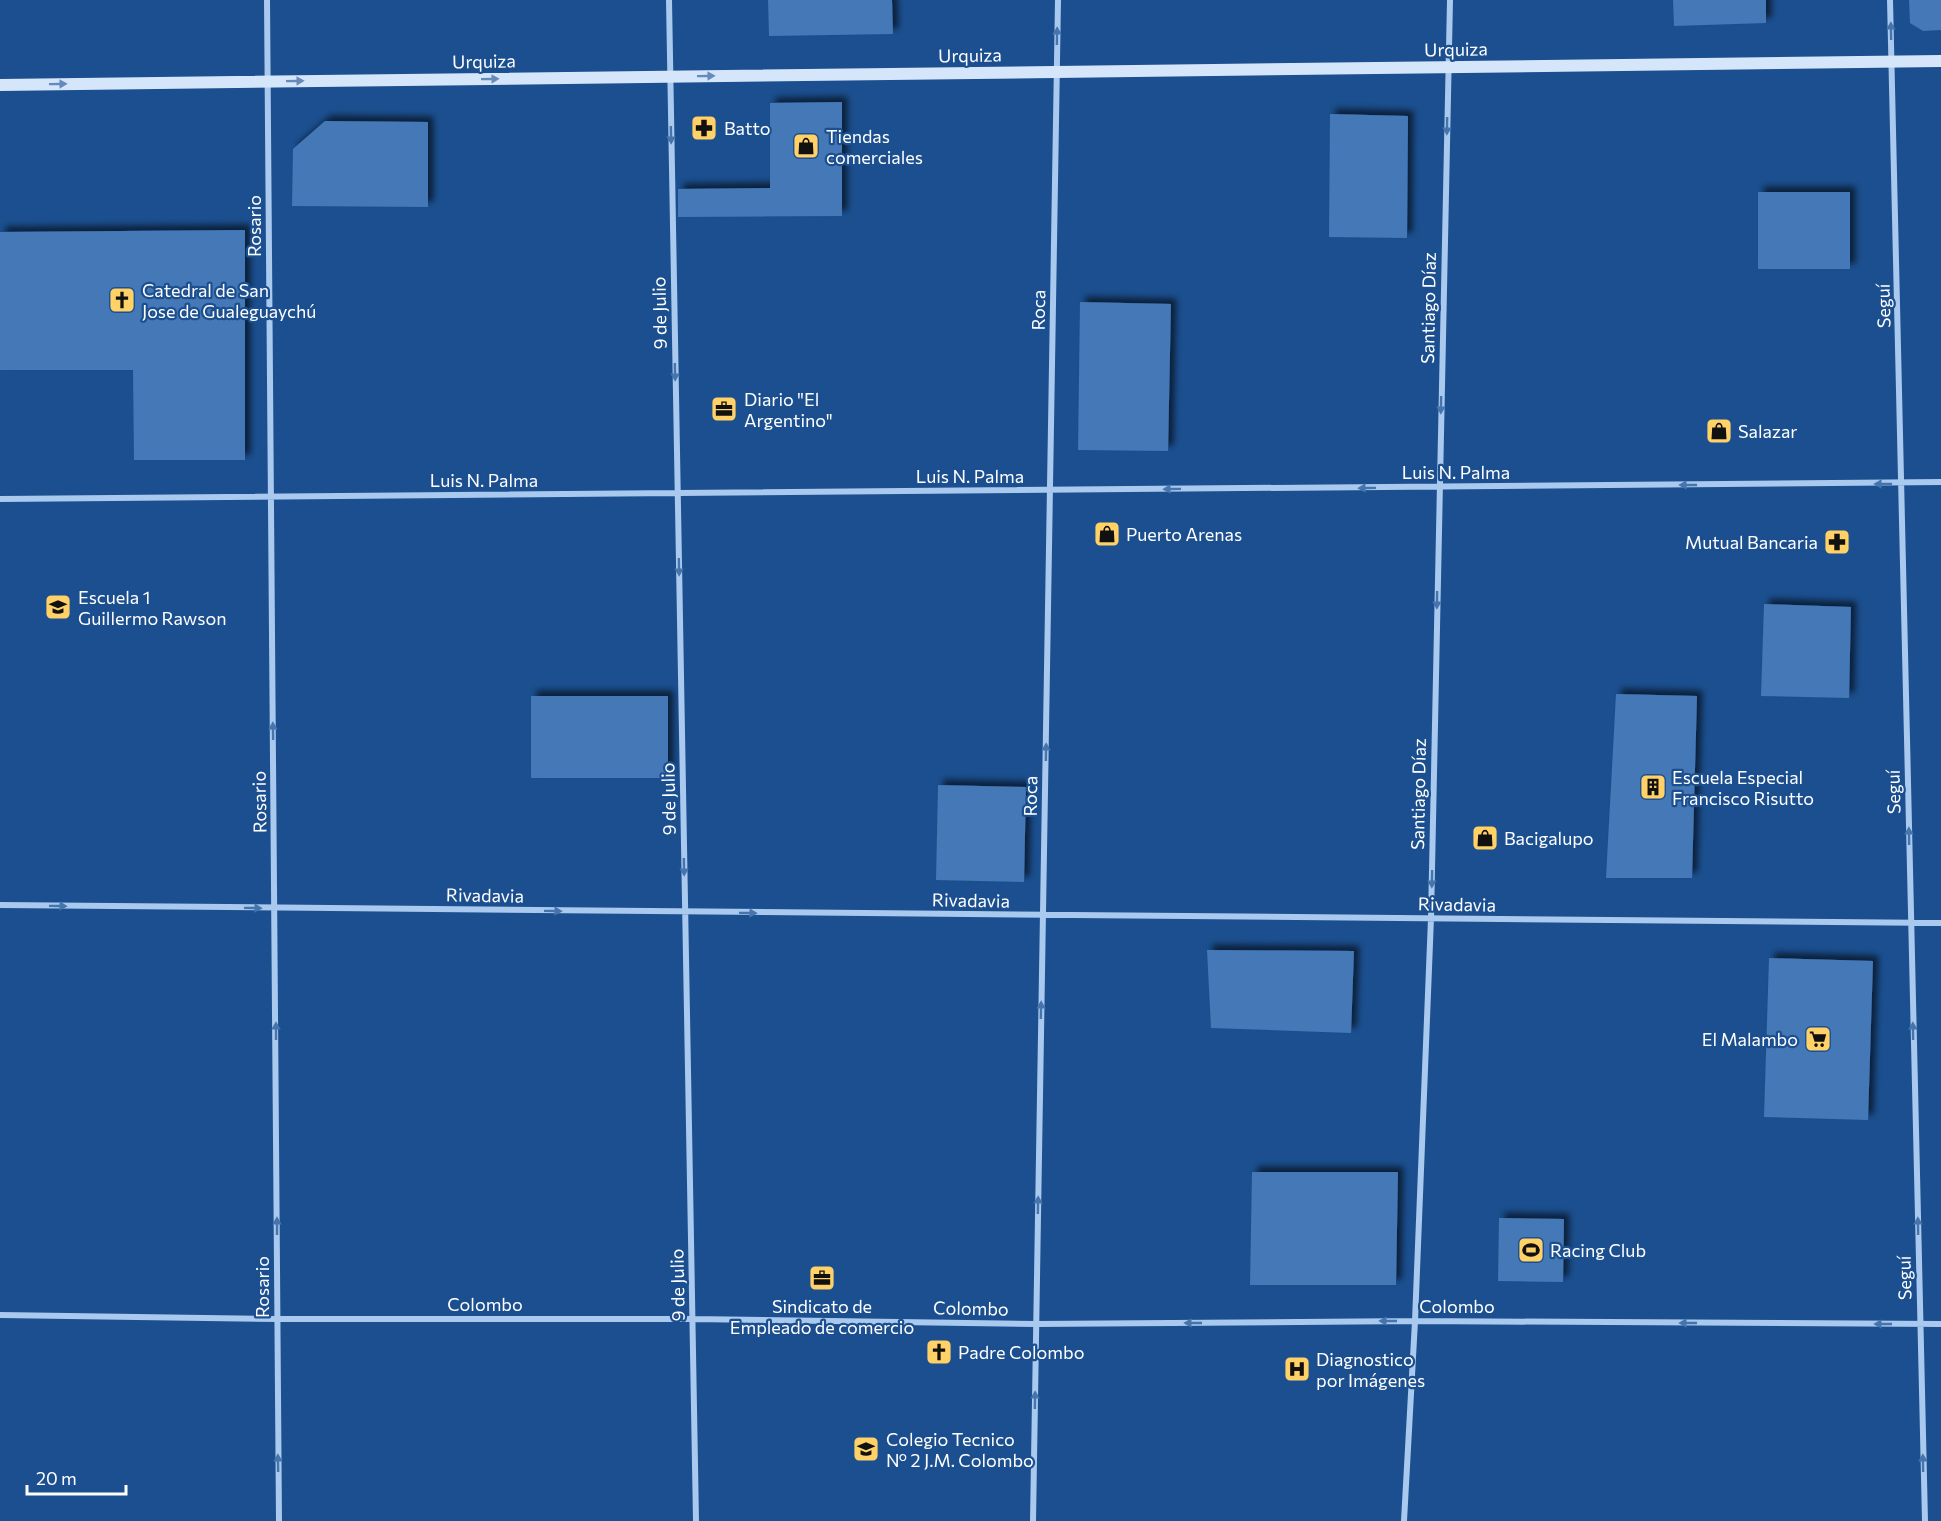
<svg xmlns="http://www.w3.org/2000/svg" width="1941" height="1521" font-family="Commissioner,sans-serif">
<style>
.building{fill:#4478b7;filter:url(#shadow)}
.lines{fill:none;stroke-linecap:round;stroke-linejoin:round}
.street{stroke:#a9c9ee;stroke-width:6}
.secondary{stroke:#d6e6fa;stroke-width:12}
.oneway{fill:#4674ac}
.oneway2{fill:#668bba}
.labels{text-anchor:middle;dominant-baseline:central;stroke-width:4.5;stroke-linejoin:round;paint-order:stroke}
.street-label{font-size:18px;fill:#fff;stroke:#1b4f8f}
.poi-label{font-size:18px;fill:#fff;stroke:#1b4f8f;text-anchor:start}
</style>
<defs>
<filter id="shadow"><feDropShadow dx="5.5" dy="-5.5" stdDeviation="3" flood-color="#0009"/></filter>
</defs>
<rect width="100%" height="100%" fill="#1b4f8f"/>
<path class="building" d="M768 0H892L893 34 769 36Z
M1673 0H1766V23L1674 26Z
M1909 0H1941V30L1923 31 1910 23Z
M842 102V216L678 217V189L770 188V103Z
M1330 114 1408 116 1407 238 1329 237Z
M325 121 428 122V207L292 206 293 149Z
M1758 192H1850V269H1758Z
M245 230V460H134L133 370H0V232Z
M1080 302 1171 304 1168 451 1078 450Z
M1764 604 1851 607 1849 698 1761 696Z
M1616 694 1697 696 1692 878H1606Z
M531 696H668V778H531Z
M938 785 1026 787 1024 882 936 880Z
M1207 950 1354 951 1351 1033 1211 1028Z
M1769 958 1873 961 1868 1120 1764 1117Z
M1252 1172H1398L1396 1285H1250Z
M1499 1218 1564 1219 1563 1282 1498 1281Z"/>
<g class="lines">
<path class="street" d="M267 0 279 1521
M669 0 696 1521
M1890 0 1925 1521
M0 499 1941 482
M0 905 1941 923
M0 1315 277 1319H693L1036 1324 1415 1321 1941 1324
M1033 1521 1058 0
M1404 1521 1415 1321 1431 918 1450 0"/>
<path class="secondary" d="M0 85 1941 61"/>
</g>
<defs><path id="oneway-solid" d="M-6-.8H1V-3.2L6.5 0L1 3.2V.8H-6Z" transform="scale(1.5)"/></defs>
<g class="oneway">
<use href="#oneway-solid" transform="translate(1891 31) rotate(-91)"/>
<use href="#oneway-solid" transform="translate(1057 36) rotate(-89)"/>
<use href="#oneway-solid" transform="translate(1447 126) rotate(91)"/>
<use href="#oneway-solid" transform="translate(671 135) rotate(89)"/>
<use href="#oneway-solid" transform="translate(675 372) rotate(89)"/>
<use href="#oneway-solid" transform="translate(1441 405) rotate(91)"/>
<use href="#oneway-solid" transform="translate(1883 484) rotate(180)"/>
<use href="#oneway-solid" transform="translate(1688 485) rotate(180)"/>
<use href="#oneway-solid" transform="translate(1367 488) rotate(179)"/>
<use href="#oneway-solid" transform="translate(1172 489) rotate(179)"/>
<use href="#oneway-solid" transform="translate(679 567) rotate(89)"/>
<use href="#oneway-solid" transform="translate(1437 600) rotate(91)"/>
<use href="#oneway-solid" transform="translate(273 731) rotate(-91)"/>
<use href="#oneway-solid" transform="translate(1046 752) rotate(-89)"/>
<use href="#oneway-solid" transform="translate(1909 836) rotate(-91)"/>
<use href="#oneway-solid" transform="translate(684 867) rotate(89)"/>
<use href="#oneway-solid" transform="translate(1432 879) rotate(91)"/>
<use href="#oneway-solid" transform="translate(58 906) rotate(1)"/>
<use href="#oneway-solid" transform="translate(253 908) rotate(1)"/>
<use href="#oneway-solid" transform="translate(553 911) rotate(1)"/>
<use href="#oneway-solid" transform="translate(748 913) rotate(1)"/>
<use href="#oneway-solid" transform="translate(1041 1010) rotate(-89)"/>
<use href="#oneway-solid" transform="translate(276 1031) rotate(-90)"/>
<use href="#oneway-solid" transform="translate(1913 1031) rotate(-91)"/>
<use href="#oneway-solid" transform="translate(1038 1205) rotate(-89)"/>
<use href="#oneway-solid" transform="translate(277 1226) rotate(-90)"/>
<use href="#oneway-solid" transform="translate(1918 1226) rotate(-91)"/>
<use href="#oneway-solid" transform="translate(1388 1321) rotate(180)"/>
<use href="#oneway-solid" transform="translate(1193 1323) rotate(180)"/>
<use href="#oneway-solid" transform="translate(1688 1323) rotate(-180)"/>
<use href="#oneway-solid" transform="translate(1883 1324) rotate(-180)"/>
<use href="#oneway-solid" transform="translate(1035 1400) rotate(-89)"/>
<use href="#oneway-solid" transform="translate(278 1463) rotate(-91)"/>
<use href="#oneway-solid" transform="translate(1923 1463) rotate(-91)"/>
</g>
<g class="oneway2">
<use href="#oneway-solid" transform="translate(706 76) rotate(-1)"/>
<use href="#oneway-solid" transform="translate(490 79) rotate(-1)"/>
<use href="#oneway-solid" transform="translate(295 81) rotate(-1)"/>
<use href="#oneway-solid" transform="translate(58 84) rotate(-1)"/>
</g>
<defs>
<symbol id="pharmacy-square" viewBox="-11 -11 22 22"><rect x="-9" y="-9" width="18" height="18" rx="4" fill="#ffd166" stroke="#1b4f8f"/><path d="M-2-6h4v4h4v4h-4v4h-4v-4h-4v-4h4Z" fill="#111"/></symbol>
<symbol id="shop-square" viewBox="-11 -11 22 22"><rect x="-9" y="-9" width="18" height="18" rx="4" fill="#ffd166" stroke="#1b4f8f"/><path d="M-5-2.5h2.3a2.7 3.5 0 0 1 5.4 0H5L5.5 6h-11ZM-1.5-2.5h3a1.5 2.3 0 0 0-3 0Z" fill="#111"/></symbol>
<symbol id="church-square" viewBox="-11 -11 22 22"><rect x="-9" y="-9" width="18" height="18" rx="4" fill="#ffd166" stroke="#1b4f8f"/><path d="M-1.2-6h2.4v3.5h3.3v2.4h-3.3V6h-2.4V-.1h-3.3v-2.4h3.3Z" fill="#111"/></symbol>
<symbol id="office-square" viewBox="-11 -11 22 22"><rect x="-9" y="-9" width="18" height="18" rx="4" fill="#ffd166" stroke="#1b4f8f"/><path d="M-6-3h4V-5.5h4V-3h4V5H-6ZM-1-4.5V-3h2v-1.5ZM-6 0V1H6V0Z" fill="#111"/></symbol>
<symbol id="school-square" viewBox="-11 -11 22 22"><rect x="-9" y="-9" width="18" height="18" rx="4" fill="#ffd166" stroke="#1b4f8f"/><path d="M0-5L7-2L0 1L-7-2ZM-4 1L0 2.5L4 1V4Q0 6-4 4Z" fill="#111"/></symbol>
<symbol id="building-square" viewBox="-11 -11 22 22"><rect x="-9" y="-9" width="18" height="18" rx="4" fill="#ffd166" stroke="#1b4f8f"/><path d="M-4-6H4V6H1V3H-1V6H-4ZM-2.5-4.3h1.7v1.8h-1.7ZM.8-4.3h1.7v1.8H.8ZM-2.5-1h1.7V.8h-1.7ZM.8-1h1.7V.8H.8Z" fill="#111"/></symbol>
<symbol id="supermarket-square" viewBox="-11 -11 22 22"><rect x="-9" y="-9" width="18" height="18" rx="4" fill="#ffd166" stroke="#1b4f8f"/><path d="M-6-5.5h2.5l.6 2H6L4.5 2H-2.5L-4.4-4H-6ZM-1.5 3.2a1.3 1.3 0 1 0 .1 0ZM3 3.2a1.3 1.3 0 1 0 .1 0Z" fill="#111"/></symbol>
<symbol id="stadium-square" viewBox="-11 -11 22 22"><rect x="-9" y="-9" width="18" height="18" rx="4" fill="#ffd166" stroke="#1b4f8f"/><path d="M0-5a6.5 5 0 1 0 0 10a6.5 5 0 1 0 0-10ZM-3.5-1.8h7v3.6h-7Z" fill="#111"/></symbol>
<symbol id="hospital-square" viewBox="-11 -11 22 22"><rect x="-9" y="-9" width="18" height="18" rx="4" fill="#ffd166" stroke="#1b4f8f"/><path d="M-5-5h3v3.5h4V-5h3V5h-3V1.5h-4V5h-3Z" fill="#111"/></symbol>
</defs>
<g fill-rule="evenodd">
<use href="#pharmacy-square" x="689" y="113" width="30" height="30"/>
<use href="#shop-square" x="791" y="131" width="30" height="30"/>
<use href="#church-square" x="107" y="285" width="30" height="30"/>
<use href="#office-square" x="709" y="394" width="30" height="30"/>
<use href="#shop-square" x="1704" y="416" width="30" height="30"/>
<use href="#shop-square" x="1092" y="519" width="30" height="30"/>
<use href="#pharmacy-square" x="1822" y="527" width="30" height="30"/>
<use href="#school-square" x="43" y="592" width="30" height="30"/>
<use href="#building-square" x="1638" y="772" width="30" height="30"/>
<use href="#shop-square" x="1470" y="823" width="30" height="30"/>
<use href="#supermarket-square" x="1803" y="1024" width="30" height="30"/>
<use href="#stadium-square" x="1516" y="1235" width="30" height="30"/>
<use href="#office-square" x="807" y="1263" width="30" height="30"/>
<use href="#church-square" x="924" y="1337" width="30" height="30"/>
<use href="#hospital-square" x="1282" y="1354" width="30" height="30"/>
<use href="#school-square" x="851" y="1434" width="30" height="30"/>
</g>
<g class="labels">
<g class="street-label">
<text transform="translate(1456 49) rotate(-1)">Urquiza</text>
<text transform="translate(970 55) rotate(-1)">Urquiza</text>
<text transform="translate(484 61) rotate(-1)">Urquiza</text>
<text transform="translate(254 226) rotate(-90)">Rosario</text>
<text transform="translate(1883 306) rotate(-91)">Seguí</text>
<text transform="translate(1428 308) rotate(-89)">Santiago Díaz</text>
<text transform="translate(1038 310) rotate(-89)">Roca</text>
<text transform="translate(659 313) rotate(-91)">9 de Julio</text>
<text x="1456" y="472">Luis N. Palma</text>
<text x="970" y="476">Luis N. Palma</text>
<text x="484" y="480">Luis N. Palma</text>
<text transform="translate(1893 792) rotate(-91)">Seguí</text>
<text transform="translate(1418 794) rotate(-89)">Santiago Díaz</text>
<text transform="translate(1030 796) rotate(-89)">Roca</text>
<text transform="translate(668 799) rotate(-91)">9 de Julio</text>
<text transform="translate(259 802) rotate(-91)">Rosario</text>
<text transform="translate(485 895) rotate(1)">Rivadavia</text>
<text transform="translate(971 900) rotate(1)">Rivadavia</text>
<text transform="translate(1457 904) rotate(1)">Rivadavia</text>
<text transform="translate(1904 1278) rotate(-91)">Seguí</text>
<text transform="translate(677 1285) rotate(-91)">9 de Julio</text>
<text transform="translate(262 1287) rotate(-90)">Rosario</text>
<text x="485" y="1304">Colombo</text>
<text x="1457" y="1306">Colombo</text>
<text transform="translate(971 1308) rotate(1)">Colombo</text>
</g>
<g class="poi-label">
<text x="724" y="128">Batto</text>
<text x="826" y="136">Tiendas<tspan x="826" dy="21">comerciales</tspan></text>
<text x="142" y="290">Catedral de San<tspan x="142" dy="21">Jose de Gualeguaychú</tspan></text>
<text x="744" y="399">Diario "El<tspan x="744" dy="21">Argentino"</tspan></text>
<text x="1738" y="431">Salazar</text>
<text x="1126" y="534">Puerto Arenas</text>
<text x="1818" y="542" text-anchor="end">Mutual Bancaria</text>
<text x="78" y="597">Escuela 1<tspan x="78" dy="21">Guillermo Rawson</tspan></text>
<text x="1672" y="777">Escuela Especial<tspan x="1672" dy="21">Francisco Risutto</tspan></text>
<text x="1504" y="838">Bacigalupo</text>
<text x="1798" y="1039" text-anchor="end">El Malambo</text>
<text x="1550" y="1250">Racing Club</text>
<text x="822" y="1306" text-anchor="middle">Sindicato de<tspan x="822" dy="21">Empleado de comercio</tspan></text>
<text x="958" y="1352">Padre Colombo</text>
<text x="1316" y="1359">Diagnostico<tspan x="1316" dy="21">por Imágenes</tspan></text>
<text x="886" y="1439">Colegio Tecnico<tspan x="886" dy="21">Nº 2 J.M. Colombo</tspan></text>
</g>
</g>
<path d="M27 1485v9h99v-9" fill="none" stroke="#ffffff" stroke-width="3"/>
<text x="36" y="1485" font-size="18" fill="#ffffff" stroke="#1b4f8f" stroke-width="4.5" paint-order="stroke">20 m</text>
</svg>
